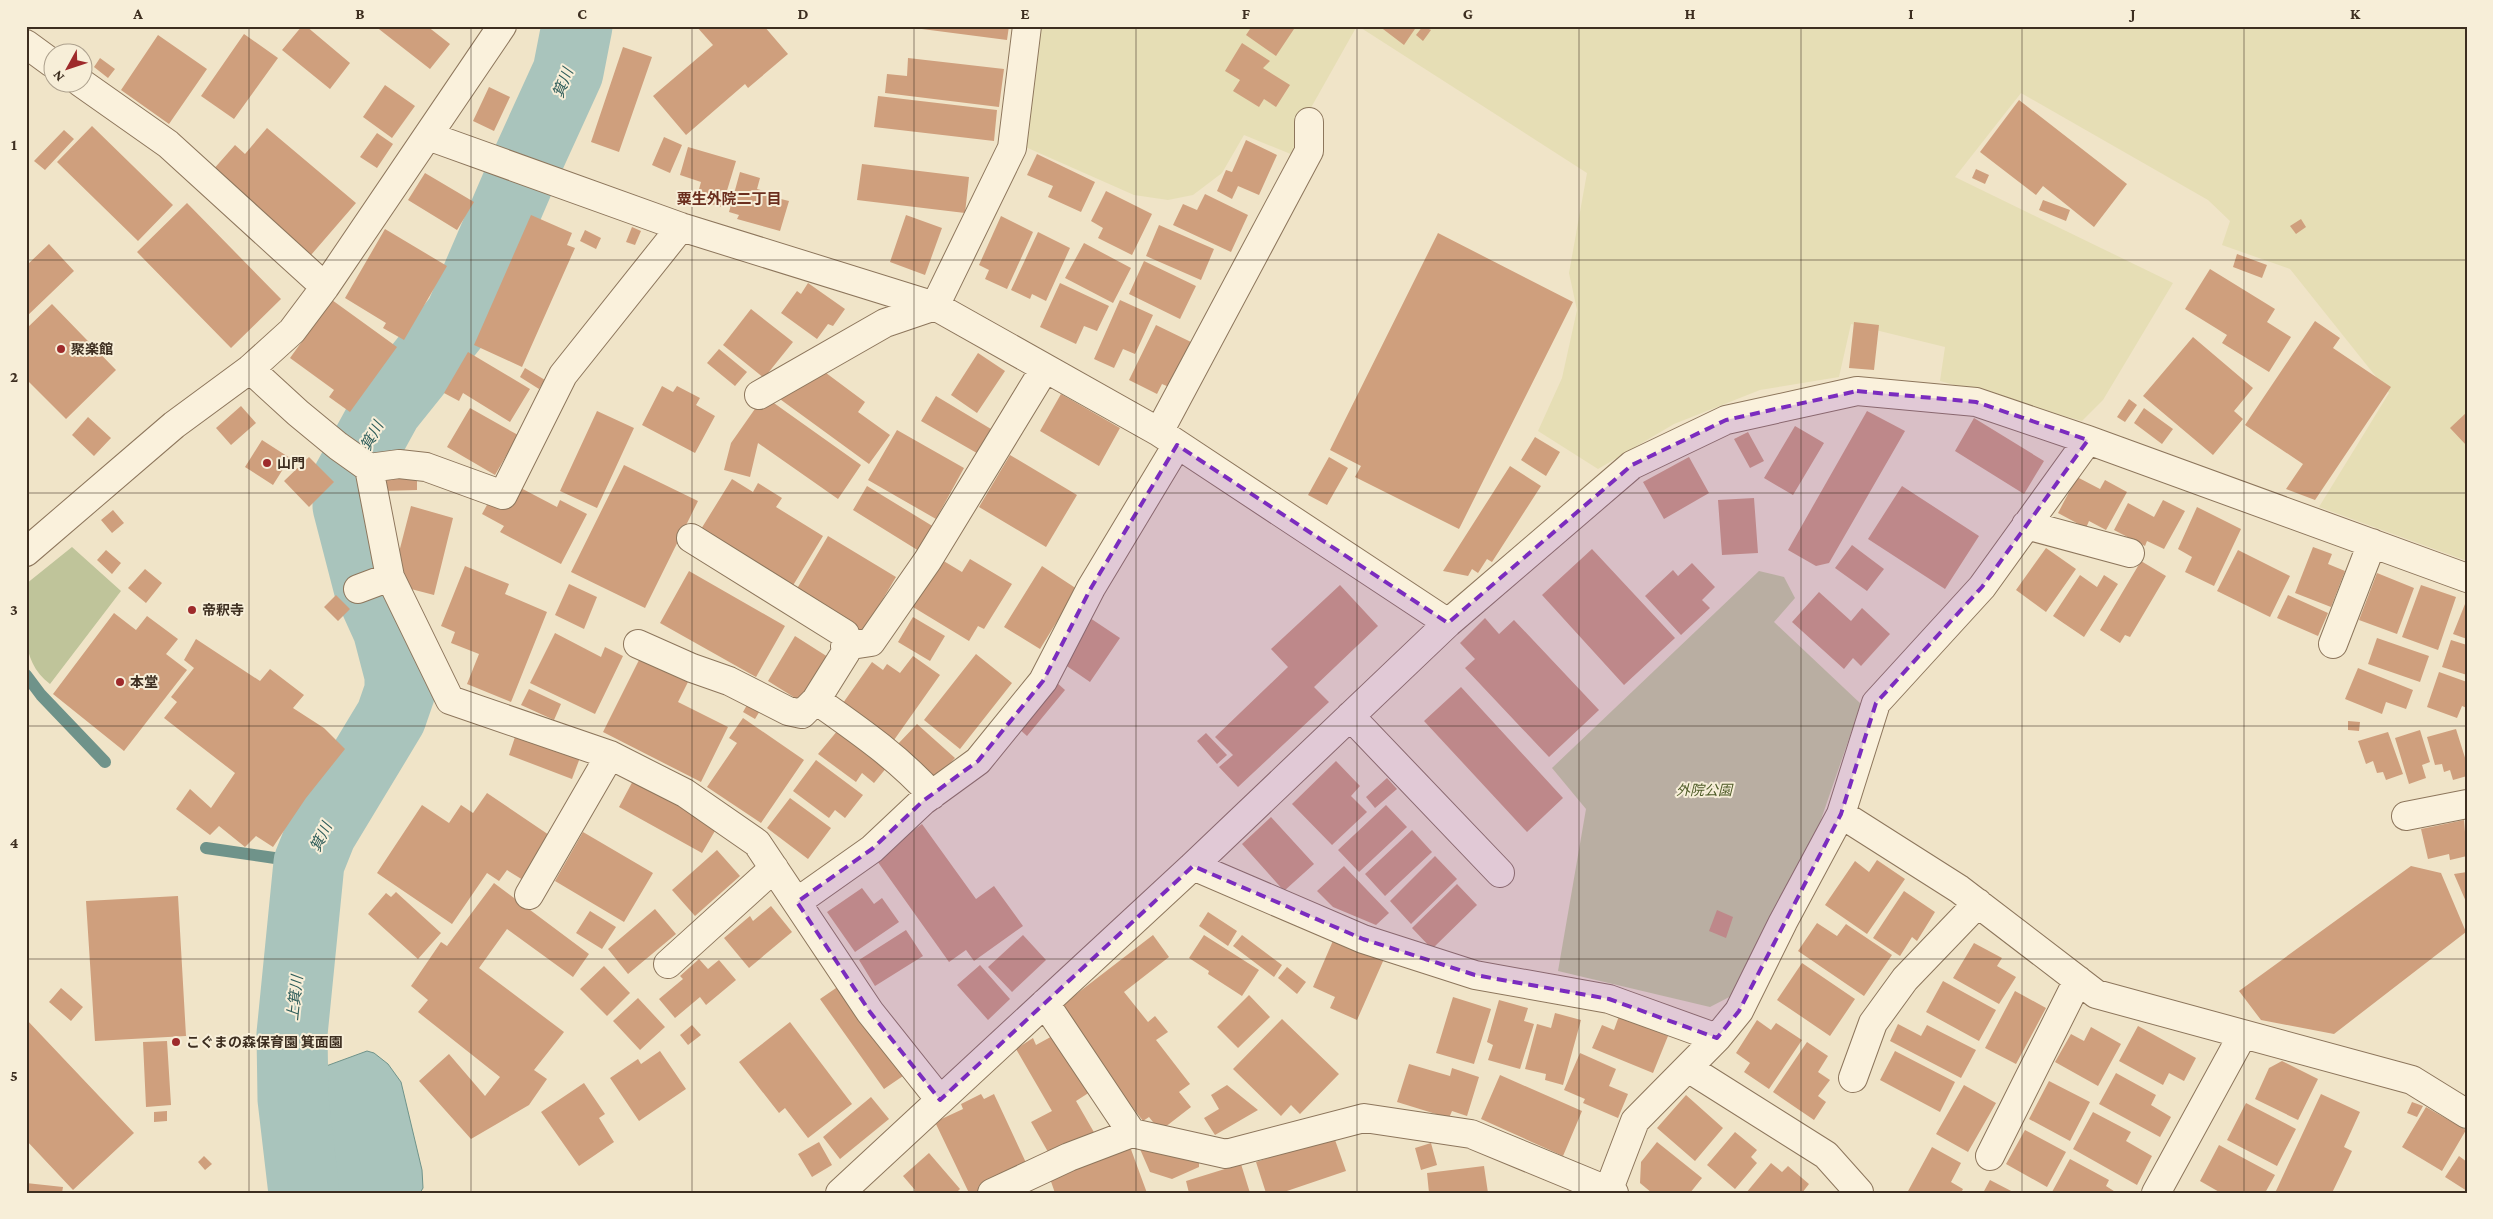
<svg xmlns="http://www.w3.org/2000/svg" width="2493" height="1219" font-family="'Crimson Pro','Noto Sans JP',serif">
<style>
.farmland{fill:#e6deb5}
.green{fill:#c9cf9b}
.cemetery{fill:#bfc49a}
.water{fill:#a9c4bc;stroke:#6f938a}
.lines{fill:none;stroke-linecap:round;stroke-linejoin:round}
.stream{stroke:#6f938a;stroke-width:12}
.river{stroke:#a9c4bc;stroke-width:71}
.building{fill:#cf9f7d}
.minor-casing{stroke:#8d765c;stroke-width:30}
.minor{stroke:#faf1dc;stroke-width:28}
.marked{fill:#7b2cbf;fill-opacity:0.2;stroke:#7b2cbf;stroke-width:4;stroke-dasharray:10 6;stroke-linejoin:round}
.grid{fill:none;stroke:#3d2e20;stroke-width:1;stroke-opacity:0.55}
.poi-dot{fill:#9e2a2b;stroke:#f7eed8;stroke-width:2}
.labels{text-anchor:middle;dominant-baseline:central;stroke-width:4;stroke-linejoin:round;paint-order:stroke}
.poi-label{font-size:14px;font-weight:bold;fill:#3d2e20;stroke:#f7eed8;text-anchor:start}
.park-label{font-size:14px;font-style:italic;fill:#4d5a26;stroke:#f7eed8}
.water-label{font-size:15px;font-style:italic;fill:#2f5d5a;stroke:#f7eed8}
.neighbourhood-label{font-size:15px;font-weight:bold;fill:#6b2e1e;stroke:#f7eed8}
.neatline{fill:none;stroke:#3d2e20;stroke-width:2}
.grid-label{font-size:16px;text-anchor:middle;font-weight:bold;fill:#3d2e20}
</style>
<rect width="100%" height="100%" fill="#f0e4c8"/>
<path class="farmland" d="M1040 26H1357L1299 129 1293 155 1244 135 1222 173 1193 195 1168 200 1134 195 1021 145Z
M1358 26H2467V561L2319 507 2389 393 2290 269 2222 245 2230 221 2208 200 2021 93 1955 177 2173 283 2103 400 2082 421 1940 381 1945 347 1851 324 1839 377 1760 390 1674 424 1598 469 1538 431 1562 378 1577 310 1569 273 1587 173Z"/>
<path class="green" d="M1759 571 1784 577 1795 598 1774 622 1861 704 1816 834 1737 993 1710 1007 1558 971 1586 809 1552 768Z"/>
<path class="cemetery" d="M72 547 121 591 50 684C18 660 26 620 26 584Z"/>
<path class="water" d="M367 1051 374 1053 388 1064 401 1082 422 1170 423 1188 420 1193H332L324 1151 318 1069Z"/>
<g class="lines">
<path class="stream" d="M26 675 41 695 105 762
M206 848 309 863
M299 1159 325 1156"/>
<path class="river" d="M304 1193 293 1099 292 1034 309 863 321 833 391 717 400 691V675L388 629 369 587 348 506V479L387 408 460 317 522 173 568 72 577 26"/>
</g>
<path class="building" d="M302 26H306L350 63 330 89 282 50Z
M375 26H427L450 44 430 69Z
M696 26H764L788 54 748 88 745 84 686 135 653 96 713 45Z
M923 26H1009L1007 40 922 29Z
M1252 26H1296L1276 56 1246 35Z
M1379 26H1417L1404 45Z
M1423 26 1431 30 1423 41 1416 35Z
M244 34 278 58 234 119 201 96Z
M158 35 207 69 169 124 121 90Z
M1242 43 1270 61 1263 68 1290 85 1276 107 1264 99 1259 107 1233 91 1240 80 1225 71Z
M623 47 652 57 619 152 591 142Z
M100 58 115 69 108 78 94 67Z
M908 58 1004 69 999 107 885 93 887 74 907 76Z
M385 85 415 106 392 138 363 117Z
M489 87 510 97 494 131 473 121Z
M878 96 997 110 994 141 874 127Z
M2019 100 2127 184 2094 227 2043 186 2036 195 1980 152Z
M92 126 173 205 138 241 57 162Z
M267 128 356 203 311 255 212 171 235 145 245 154Z
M64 130 74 139 45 170 34 161Z
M377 133 393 144 377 168 360 157Z
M664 137 682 145 670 173 652 165Z
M1246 140 1277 155 1259 195 1238 186 1232 199 1217 191 1226 170 1232 172Z
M688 147 736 161 722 207 696 200 701 182 680 175Z
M1037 154 1095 182 1081 212 1048 197 1053 186 1027 175Z
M862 164 969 177 965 213 857 200Z
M1976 169 1989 175 1985 184 1972 178Z
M740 172 760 178 757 189 774 194 773 197 789 201 780 231 737 219 739 215 729 212Z
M425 173 474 202 457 230 408 200Z
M1106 191 1152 214 1132 255 1098 238 1103 228 1091 221Z
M1205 194 1248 215 1231 252 1173 225 1183 204 1197 210Z
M2043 200 2070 210 2066 221 2039 210Z
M187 203 281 299 231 348 137 252Z
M531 215 572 233 567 245 575 248 522 367 474 345Z
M906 215 942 228 925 275 890 262Z
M1001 216 1033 232 1007 289 985 279 989 270 979 265Z
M2301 219 2306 227 2296 234 2290 226Z
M1159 225 1214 249 1201 280 1146 256Z
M632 227 641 231 635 245 626 242Z
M385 229 447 266 404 340 383 328 386 323 345 298Z
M585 230 601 238 596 249 580 241Z
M1038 232 1070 248 1046 301 1032 294 1030 299 1011 290Z
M1438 233 1573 302 1459 529 1355 477 1361 466 1330 450Z
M1084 243 1131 268 1113 303 1065 278Z
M49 244 74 271 26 317V266Z
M2237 254 2267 265 2262 278 2233 267Z
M1144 261 1196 286 1180 319 1129 294Z
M2210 269 2275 309 2267 322 2291 337 2269 372 2222 343 2227 335 2185 309Z
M808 283 845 309 833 326 828 324 817 339 781 313 797 291 801 294Z
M1060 283 1109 306 1097 331 1084 326 1076 344 1040 327Z
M332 300 397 347 350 412 329 397 334 390 290 358Z
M1120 300 1153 315 1135 354 1123 349 1114 368 1094 359Z
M52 304 116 370 66 419 26 379V329Z
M751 309 793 342 764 378 723 345Z
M2315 321 2340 338 2333 348 2391 387 2315 500 2286 489 2303 464 2245 425Z
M1854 322 1879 325 1874 370 1849 368Z
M1156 325 1191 342 1169 387 1162 384 1157 394 1129 380Z
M2193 337 2253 388 2234 411 2243 419 2213 455 2143 396Z
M719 349 747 372 735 386 707 363Z
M468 352 530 389 510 422 463 393 459 401 444 393Z
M978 353 1005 371 977 413 951 395Z
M818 367 865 402 858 412 890 435 869 464 773 394Z
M525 368 545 380 539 389 520 377Z
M662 386 673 392 677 386 700 398 696 405 715 416 695 453 642 425Z
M1061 394 1120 428 1099 466 1040 431Z
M764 396 861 465 838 499 758 443 750 477 724 470 731 443Z
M936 396 996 432 982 456 921 421Z
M2129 399 2137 405 2125 422 2117 417Z
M241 406 256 423 231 445 216 428Z
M470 408 518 435 495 475 447 447Z
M2144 408 2173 429 2162 444 2134 423Z
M597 411 634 428 597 508 560 491Z
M1867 411 1905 431 1829 563 1816 566 1788 550Z
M2467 412V446L2450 428Z
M88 417 111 438 94 456 72 435Z
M1974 418 2044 461 2024 494 1955 451Z
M1795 426 1824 443 1793 495 1764 478Z
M897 430 964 468 936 519 868 480Z
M1748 432 1764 461 1750 468 1734 439Z
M1535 437 1560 452 1546 476 1521 460Z
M262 440 290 458 273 485 245 467Z
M1010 455 1077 495 1046 547 979 507Z
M309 457 334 482 309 507 284 481Z
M1329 457 1348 468 1327 505 1308 495Z
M1689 457 1709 493 1664 519 1643 482Z
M624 465 698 501 645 608 571 572Z
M1510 466 1541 486 1492 562 1487 559 1478 573 1472 569 1468 576 1443 571Z
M417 471V490L382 491 381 472Z
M2077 477 2100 489 2105 480 2127 492 2106 530 2089 521 2086 528 2058 513Z
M732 479 753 492 758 483 782 498 776 507 823 536 789 592 698 534Z
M517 486 557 507 560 500 587 514 561 564 500 532 504 526 482 514 493 494Z
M867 486 934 527 919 551 853 510Z
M1902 486 1979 536 1945 589 1868 539Z
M1754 498 1758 553 1722 555 1718 500Z
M2163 500 2185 511 2164 549 2147 541 2145 546 2114 530 2128 503 2154 517Z
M411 506 453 518 434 595 411 589 397 560Z
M2197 507 2241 529 2214 586 2185 572 2192 557 2178 549Z
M113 510 124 523 112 533 101 520Z
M828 536 896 577 862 634 795 592Z
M1852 545 1884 569 1867 591 1835 568Z
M2313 547 2332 554 2328 564 2345 571 2331 607 2295 593Z
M2046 548 2076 569 2046 612 2016 590Z
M1592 549 1675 638 1624 685 1542 595Z
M106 550 121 563 112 574 97 560Z
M2238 550 2290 576 2270 617 2217 591Z
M970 559 1012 584 984 629 978 626 969 641 913 607 942 560 962 572Z
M2141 561 2166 576 2130 637 2125 635 2120 643 2100 630Z
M1692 563 1715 587 1702 600 1710 608 1681 635 1645 596 1673 570 1678 576Z
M465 566 509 584 505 594 547 612 511 702 467 684 479 654 451 643 455 632 441 626Z
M1042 566 1077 589 1040 649 1004 627Z
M145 569 162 583 146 603 128 588Z
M689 571 785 626 756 677 660 623Z
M2377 573 2414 588 2397 634 2359 620Z
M2080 575 2097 587 2104 575 2118 584 2084 637 2053 616Z
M569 584 597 597 584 629 555 615Z
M1340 585 1378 626 1314 687 1329 702 1238 787 1219 767 1233 755 1215 737 1288 667 1271 649Z
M2421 585 2456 597 2438 650 2402 637Z
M1819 592 1851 621 1862 608 1890 634 1861 666 1853 658 1844 669 1792 622Z
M336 595 350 609 338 621 324 607Z
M2288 595 2328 613 2318 636 2277 618Z
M2467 599V639L2453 634Z
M114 613 136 630 147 616 178 639 166 654 187 670 124 751 53 694Z
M913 617 945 636 930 661 898 642Z
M1090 618 1120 638 1090 682 1061 662Z
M1485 618 1499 634 1514 620 1599 710 1549 757 1465 668 1475 659 1460 643Z
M555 633 601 657 605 647 623 656 595 714 530 683Z
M795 636 828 657 800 701 768 681Z
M2377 638 2429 656 2420 682 2368 664Z
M196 639 260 681 270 669 304 695 293 708 324 728 345 749 306 798 273 847 256 836 245 847 219 826 210 835 176 809 190 789 211 808 235 773 164 718 177 702 171 697 194 668 184 660Z
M2451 640 2467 645V675L2442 667Z
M643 652 691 676 678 702 728 727 701 782 603 732Z
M976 654 1012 683 960 749 924 720Z
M913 656 940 675 894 740 843 703 872 662 883 670 887 664 900 673Z
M2358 668 2413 690 2406 709 2386 702 2382 714 2345 699Z
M2439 672 2467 682V708L2462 706 2457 718 2427 707Z
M1056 682 1065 690 1027 736 1018 728Z
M1461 687 1563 798 1527 832 1424 721Z
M529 689 561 704 554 720 521 705Z
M751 698 764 704 755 719 743 712Z
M743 718 804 760 761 823 707 787 737 743 729 738Z
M2348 721 2360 722 2359 731 2348 730Z
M917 724 955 758 935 780 897 745Z
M2456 729 2467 764V776L2453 780 2450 770 2444 772 2442 764 2435 765 2427 737Z
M838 730 887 767 874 783 862 773 856 782 818 754Z
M2420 730 2430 762 2422 765 2426 778 2409 784 2395 738Z
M517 731 581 755 572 779 509 755Z
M2388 732 2403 774 2386 780 2383 772 2377 773 2373 761 2366 764 2358 741Z
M1206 733 1227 755 1217 764 1197 741Z
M816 760 863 795 845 818 835 810 829 818 793 791Z
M1336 761 1360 786 1351 796 1367 812 1332 845 1292 804Z
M635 777 719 824 702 853 619 807Z
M1387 778 1397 789 1375 808 1366 797Z
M487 793 552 837 523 880 507 870 499 881 487 873 452 924 377 873 422 805 449 823 461 805 473 813Z
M790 798 831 828 808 859 767 828Z
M1386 805 1407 827 1359 872 1338 850Z
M1271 817 1314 864 1284 891 1242 844Z
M2464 820 2467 856 2450 860 2449 854 2428 859 2421 829Z
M922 824 976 899 994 886 1023 926 974 961 966 950 949 962 875 858Z
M1412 830 1432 852 1385 896 1365 874Z
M583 832 653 873 624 922 555 881Z
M717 850 740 876 695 916 672 890Z
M1435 856 1457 879 1411 924 1390 901Z
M1877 860 1905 879 1867 934 1825 905 1855 861 1869 872Z
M1344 866 1389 913 1376 925 1333 907 1317 891Z
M2411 866 2441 873 2466 932 2334 1034 2261 1020 2239 991Z
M2467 872V904L2454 874Z
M494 883 589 954 573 977 507 929 479 968 564 1032 534 1070 547 1079 529 1105 471 1139 419 1081 449 1054 485 1096 500 1077 418 1012 428 1000 411 986 441 942 447 946Z
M1457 884 1477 905 1432 949 1412 928Z
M862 888 874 904 882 898 899 922 855 952 827 912Z
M1904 891 1935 912 1917 941 1912 937 1900 956 1873 938Z
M396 892 441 933 418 959 368 914 386 893 391 897Z
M178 896 186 1036 95 1041 86 901Z
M771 906 792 932 749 968 724 938 750 916 753 921Z
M655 909 676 934 628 974 608 949Z
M1717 910 1733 917 1726 938 1709 931Z
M590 911 616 927 602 949 576 933Z
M1208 912 1237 931 1228 946 1199 926Z
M1817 923 1837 936 1846 924 1892 955 1864 996 1798 951Z
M906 930 923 956 875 986 859 960Z
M1023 935 1046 960 1012 992 988 967Z
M1153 935 1169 957 1124 992 1148 1022 1155 1016 1168 1032 1156 1040 1190 1084 1179 1092 1191 1107 1160 1131 1149 1117 1143 1121 1057 1009Z
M1204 935 1259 970 1242 996 1208 974 1209 971 1189 958Z
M1242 935 1282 965 1274 977 1233 946Z
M1335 936 1384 959 1357 1020 1330 1008 1335 997 1313 987Z
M1974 943 2002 958 1997 966 2016 977 1999 1004 1953 978Z
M699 959 708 969 719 960 736 980 706 1005 700 997 675 1018 659 999 683 979 680 976Z
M1802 963 1855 999 1830 1036 1777 1000Z
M980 965 1010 999 988 1020 957 985Z
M604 966 630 993 607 1016 580 989Z
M1287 967 1306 982 1297 994 1278 978Z
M1943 981 1996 1010 1979 1041 1926 1012Z
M839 986 903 1076 884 1089 820 999Z
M61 988 83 1007 71 1021 49 1002Z
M2015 991 2046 1008 2016 1064 1985 1048Z
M1249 995 1270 1017 1238 1048 1217 1027Z
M1453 997 1491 1009 1474 1064 1436 1053Z
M638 998 665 1027 640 1050 613 1021Z
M1499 1000 1528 1008 1524 1021 1534 1024 1520 1069 1488 1060 1493 1045 1487 1042Z
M1555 1013 1581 1020 1563 1085 1545 1080 1546 1074 1525 1069 1537 1024 1551 1028Z
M1619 1016 1668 1036 1653 1073 1592 1048 1602 1025 1614 1030Z
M26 1019 134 1133 73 1190 26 1140Z
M1282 1019 1339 1074 1300 1114 1291 1105 1281 1116 1233 1069Z
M1757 1020 1771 1030 1776 1023 1802 1040 1769 1089 1744 1072 1750 1063 1736 1053Z
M790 1022 852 1104 808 1138 785 1108 779 1113 739 1062Z
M1898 1024 1921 1036 1927 1025 1976 1050 1961 1078 1890 1041Z
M692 1025 701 1035 688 1045 680 1035Z
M2138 1026 2196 1058 2184 1081 2169 1073 2163 1085 2119 1061Z
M2091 1027 2121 1044 2098 1086 2055 1062 2071 1034 2084 1041Z
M1056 1034 1090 1092 1076 1101 1095 1134 1052 1159 1031 1122 1052 1111 1016 1049 1033 1038 1036 1045Z
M167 1041 171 1105 146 1107 143 1042Z
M1807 1042 1828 1056 1818 1072 1830 1080 1818 1096 1826 1102 1814 1120 1773 1092Z
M660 1051 686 1089 639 1121 610 1078 638 1059 641 1064Z
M1895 1051 1955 1082 1940 1112 1880 1080Z
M1580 1053 1616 1069 1609 1086 1628 1094 1618 1118 1583 1103 1585 1099 1564 1090Z
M2282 1061 2318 1079 2298 1120 2255 1099 2269 1068Z
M1409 1064 1450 1076 1452 1068 1479 1077 1467 1116 1452 1111 1449 1118 1397 1102Z
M2116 1073 2156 1095 2151 1105 2171 1117 2160 1137 2099 1104Z
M1500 1075 1582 1111 1563 1156 1481 1119Z
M2049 1081 2090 1102 2070 1141 2029 1119Z
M584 1083 605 1114 599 1118 614 1142 579 1166 541 1112Z
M1227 1085 1258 1110 1215 1135 1204 1118 1219 1109 1211 1095Z
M1964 1085 1996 1103 1968 1152 1936 1134Z
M981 1094 984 1099 994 1094 1028 1167 974 1193H969L935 1122 963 1109 961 1104Z
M2321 1094 2360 1112 2344 1147 2352 1151 2332 1193H2275Z
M1686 1095 1723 1128 1695 1161 1657 1128Z
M871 1097 889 1119 840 1159 823 1137Z
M2412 1102 2423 1106 2417 1117 2407 1113Z
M2246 1103 2296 1129 2277 1166 2227 1140Z
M2426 1107 2466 1130 2442 1171 2402 1147Z
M167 1111V1121L154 1122V1112Z
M2093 1112 2131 1132 2126 1141 2152 1156 2137 1185 2073 1149Z
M2025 1130 2066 1152 2047 1187 2006 1164Z
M1735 1132 1757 1150 1751 1157 1757 1163 1735 1189 1707 1165Z
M1334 1137 1346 1171 1281 1193H1266L1256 1162Z
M1136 1140 1199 1160V1167L1172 1179 1150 1172Z
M819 1142 832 1165 812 1177 798 1154Z
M1657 1142 1702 1178 1690 1193H1652L1640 1183 1641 1162Z
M1431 1143 1437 1165 1421 1170 1415 1148Z
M1129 1144 1147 1193H1055L1048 1173Z
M2219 1145 2275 1175 2265 1193H2221L2200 1181Z
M1932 1147 1961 1163 1951 1182 1963 1189 1961 1193H1907Z
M929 1153 960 1189 956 1193H912L915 1190 903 1176Z
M204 1156 212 1164 205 1170 198 1162Z
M2459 1156 2467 1162V1191L2445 1177Z
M2070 1159 2109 1180 2106 1186 2117 1193 2052 1192Z
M1771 1163 1782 1172 1788 1166 1809 1184 1802 1193H1746Z
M1241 1164 1250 1193H1189L1186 1181Z
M1484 1166 1488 1193H1429L1427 1173Z
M1990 1180 2015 1193H1983Z
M26 1183 63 1187 62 1193H26Z"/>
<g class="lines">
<defs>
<path id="minor" d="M26 44 52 63
M80 82 168 144 325 287
M428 136 681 227 935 306 1159 432 1448 623
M250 369 298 413 338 446 369 468 390 577 450 700 610 755 685 793 757 843 870 1012 940 1100
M759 395 885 323 935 306 1012 148 1027 26
M1159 432 1309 151V122
M369 468 399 464 426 467 503 495 563 375 681 227
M2026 525 2130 553
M26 552 174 425 250 369 292 331 325 287 502 26
M358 589 390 577
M638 644 692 668 729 681 788 711 802 714 816 700 846 652 845 634 691 538
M2333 644 2372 543
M845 646 871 642 928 560 1045 368
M816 700C857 729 898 757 932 795
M1350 716 1500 873
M1841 814 1959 889 2096 994 2412 1080 2467 1114
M2406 816 2467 804
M1193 866 1363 939 1475 975 1609 999 1717 1038
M529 895 610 755
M797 902 872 849 923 801 978 761 1043 681 1091 588 1177 445
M668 964 774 868
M1045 1003 1132 1133 1226 1154 1364 1118 1471 1134 1614 1193
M1688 1068 1826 1155 1859 1192
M1853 1078 1873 1023 1905 979 1978 903
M1990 1156 2078 980
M840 1193 1193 866 1448 623 1632 465 1726 420 1857 391 1976 402 2088 440 2467 578
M992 1193 1069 1157 1132 1133
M1600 1193 1609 1189 1635 1121 1717 1038 1739 1011 1783 922 1841 814 1876 703 1982 587 2088 440
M2156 1193 2243 1034"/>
</defs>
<use href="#minor" class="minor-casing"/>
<use href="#minor" class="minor"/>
</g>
<path class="marked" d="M1857 391 1976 402 2088 440 1982 587 1876 703 1841 814 1739 1011 1717 1038 1609 999 1475 975 1363 939 1193 866 940 1100 870 1012 797 902 872 849 923 801 978 761 1043 681 1091 588 1177 445 1448 623 1632 465 1726 420Z"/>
<path class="grid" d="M249 26V1193M471 26V1193M692 26V1193M914 26V1193M1136 26V1193M1357 26V1193M1579 26V1193M1801 26V1193M2022 26V1193M2244 26V1193M26 260H2467M26 493H2467M26 726H2467M26 959H2467"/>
<g class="poi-dot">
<circle cx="61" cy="349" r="5"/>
<circle cx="267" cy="463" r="5"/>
<circle cx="192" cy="610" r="5"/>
<circle cx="120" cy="682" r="5"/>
<circle cx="176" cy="1042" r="5"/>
</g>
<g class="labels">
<g class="poi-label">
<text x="71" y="349">聚楽館</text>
<text x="277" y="463">山門</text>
<text x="202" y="610">帝釈寺</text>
<text x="130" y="682">本堂</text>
<text x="186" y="1042">こぐまの森保育園 箕面園</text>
</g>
<g class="park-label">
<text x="1704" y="790">外院公園</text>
</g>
<g class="water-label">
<text transform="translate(563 83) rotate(-69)">箕川</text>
<text transform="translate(372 436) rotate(-62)">箕川</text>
<text transform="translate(321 837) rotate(-64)">箕川</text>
<text transform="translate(295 998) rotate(-84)">上箕川</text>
</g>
<g class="neighbourhood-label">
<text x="729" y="199">粟生外院二丁目</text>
</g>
</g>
<rect width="2493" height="1219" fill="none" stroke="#f7eed8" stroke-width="55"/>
<g transform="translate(68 68) rotate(230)"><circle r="24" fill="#f7eed8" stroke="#ada18e"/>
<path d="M0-4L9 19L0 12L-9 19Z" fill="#9e2a2b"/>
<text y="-8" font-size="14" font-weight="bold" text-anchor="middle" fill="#3d2e20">N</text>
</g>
<rect x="28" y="28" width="2438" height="1164" class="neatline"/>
<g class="grid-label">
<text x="138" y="19">A</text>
<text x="360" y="19">B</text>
<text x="582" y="19">C</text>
<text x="803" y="19">D</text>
<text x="1025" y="19">E</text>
<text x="1246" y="19">F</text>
<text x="1468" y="19">G</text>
<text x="1690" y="19">H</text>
<text x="1911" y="19">I</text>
<text x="2133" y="19">J</text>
<text x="2355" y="19">K</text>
<text x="14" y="150">1</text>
<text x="14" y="382">2</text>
<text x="14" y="615">3</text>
<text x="14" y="848">4</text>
<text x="14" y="1081">5</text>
</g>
</svg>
